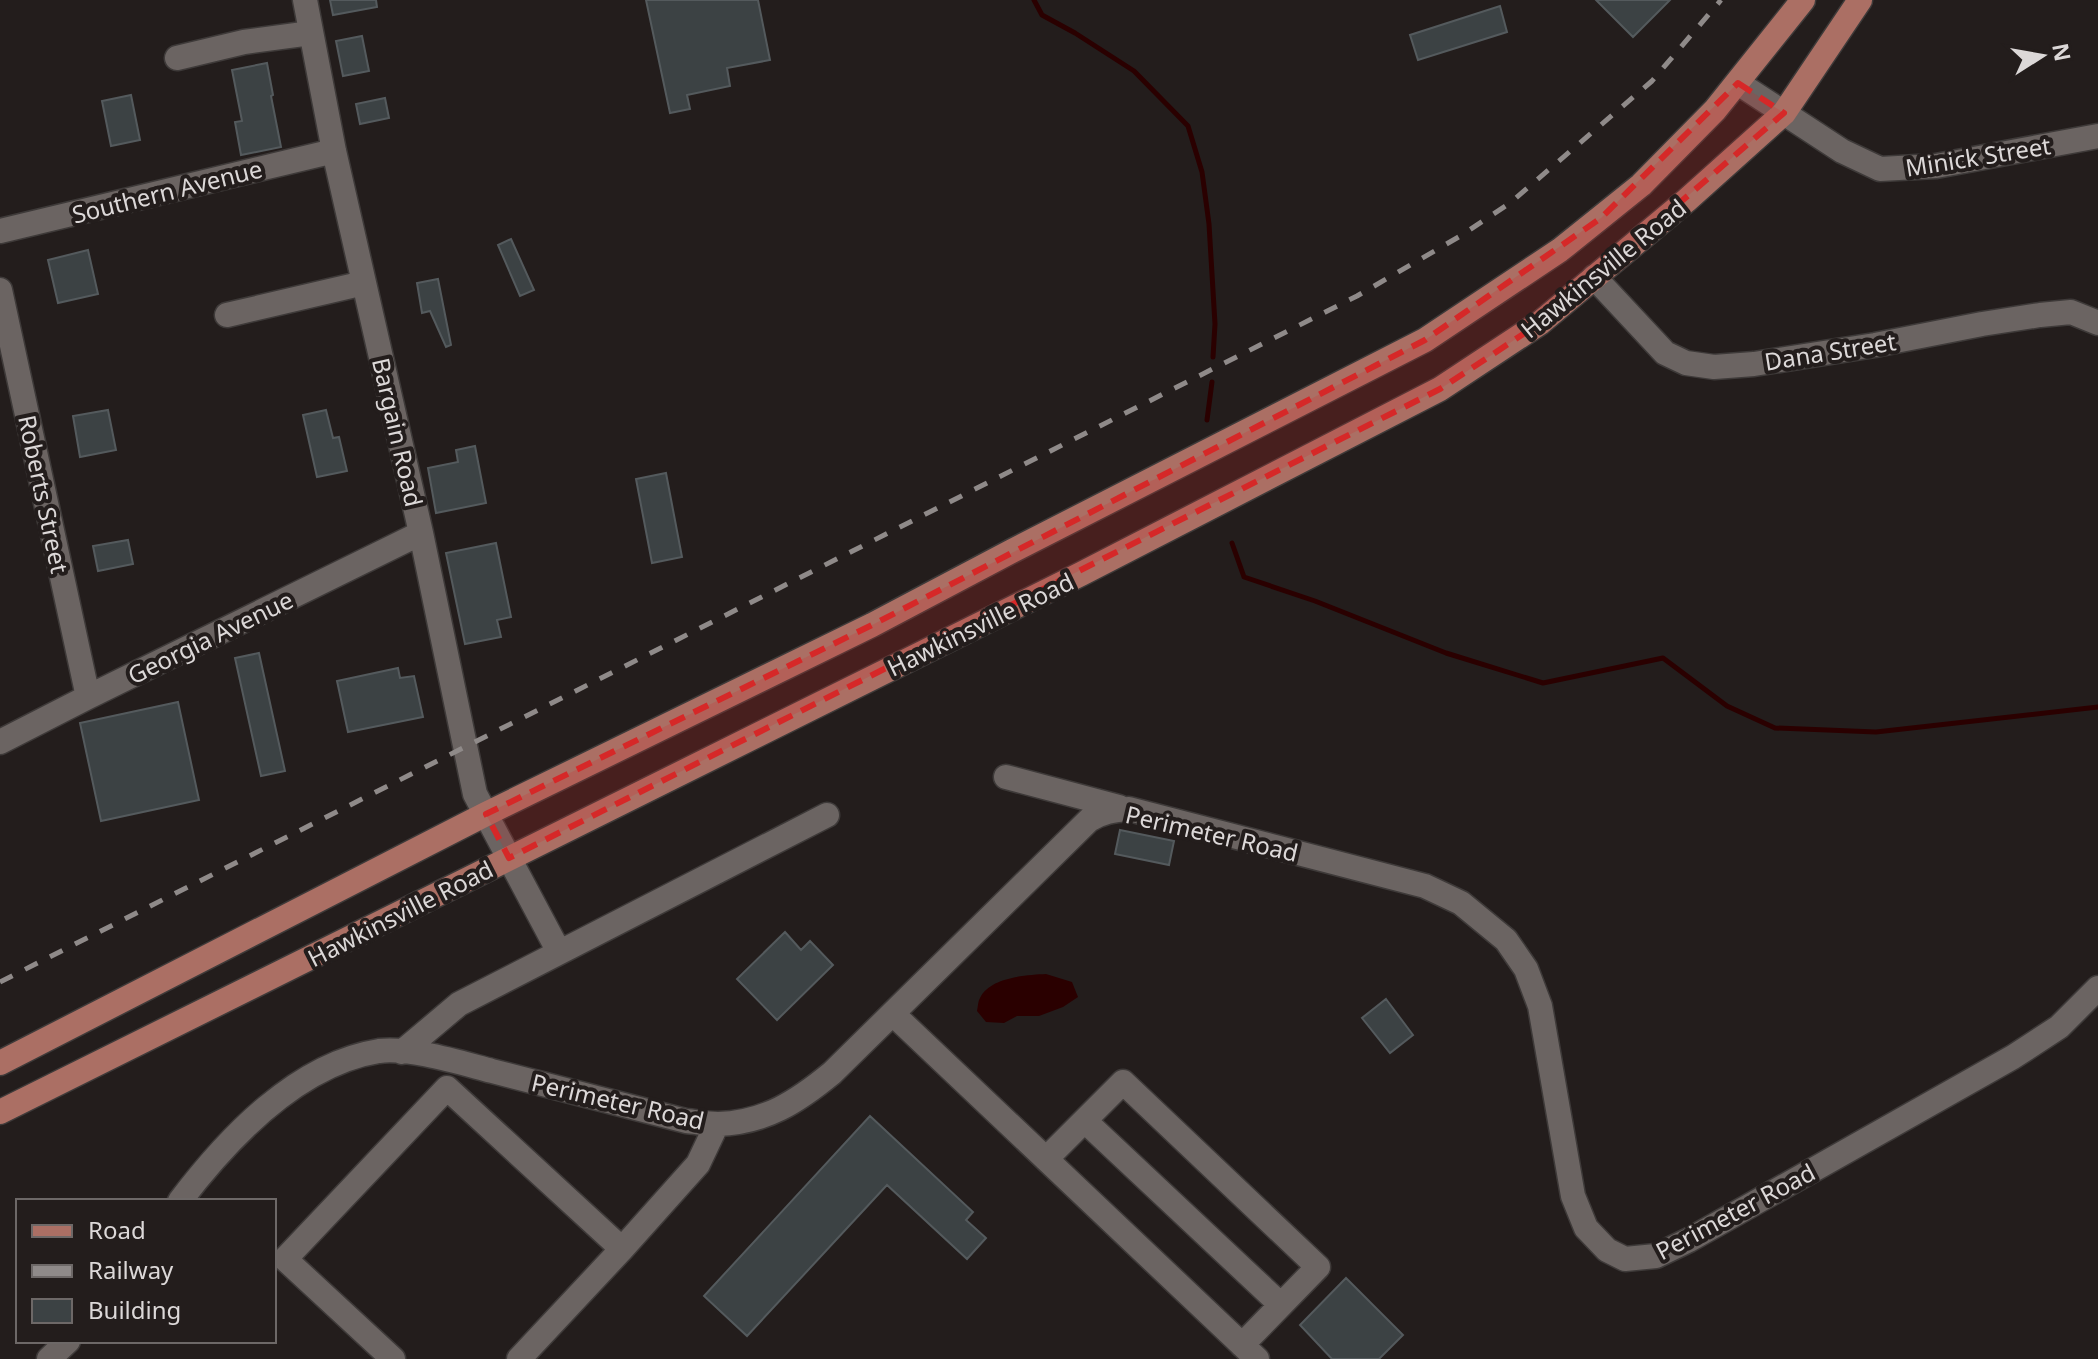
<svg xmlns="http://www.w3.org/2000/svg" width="2098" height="1359" font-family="'Noto Sans',sans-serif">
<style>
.water{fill:#2a0000}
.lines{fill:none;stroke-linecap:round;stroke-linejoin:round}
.stream{stroke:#2a0000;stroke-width:5}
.building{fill:#3c4244;stroke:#545a5d;stroke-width:2}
.minor-casing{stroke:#3e3a39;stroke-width:27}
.major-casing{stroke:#3e3a39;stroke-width:27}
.minor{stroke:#6b6462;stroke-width:24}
.major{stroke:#ab6f64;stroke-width:24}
.rail{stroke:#8f8a89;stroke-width:5;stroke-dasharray:14 14;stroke-linecap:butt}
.marked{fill:#d62828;fill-opacity:0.2;stroke:#d62828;stroke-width:6;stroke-dasharray:16 10;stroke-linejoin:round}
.labels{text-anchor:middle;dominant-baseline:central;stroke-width:8;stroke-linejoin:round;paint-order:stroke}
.street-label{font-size:24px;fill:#dcd8d8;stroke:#231d1c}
</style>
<rect width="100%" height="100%" fill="#231d1c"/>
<path class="water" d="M1046 974 1072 982 1078 997 1063 1007 1039 1016H1017L1004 1023 986 1022 977 1011C978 1006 978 1001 980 998 990 977 1026 975 1046 974Z"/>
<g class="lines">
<path class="stream" d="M1034 0 1042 15 1075 33 1134 71 1188 126 1202 172 1209 224 1215 324 1213 357
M1207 420 1212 382
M1232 543 1244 577 1315 601 1446 653 1543 683 1663 658 1727 706 1775 728 1876 732 2098 707"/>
</g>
<path class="building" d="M330 0H376L377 7 333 15Z
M646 0H758L770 60 727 68 730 86 687 95 690 109 670 113Z
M1596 0H1670L1633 37Z
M1500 6 1507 32 1418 60 1410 35Z
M362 36 369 71 343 76 336 41Z
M267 63 273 95 271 96 281 147 241 155 235 122 242 121 232 70Z
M131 95 140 140 111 146 102 101Z
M385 98 389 118 360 124 356 104Z
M511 239 534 290 520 296 498 245Z
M88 250 98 294 58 303 48 260Z
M438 279 451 345 446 347 430 311 422 313 417 283Z
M108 410 116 450 80 457 73 416Z
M326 410 333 438 339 437 347 471 317 477 303 415Z
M475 446 486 503 436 513 428 468 458 462 456 450Z
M666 473 682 557 652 563 636 479Z
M128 540 133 564 98 571 93 546Z
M496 543 511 617 497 620 501 637 465 644 446 553Z
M259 653 285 771 261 776 235 658Z
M398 668 400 678 414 676 423 717 348 732 337 681Z
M178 702 199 800 101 821 80 723Z
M1120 830 1174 841 1169 865 1115 854Z
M785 932 801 950 810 941 833 965 777 1020 737 979Z
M1386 999 1413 1035 1390 1053 1362 1018Z
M870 1116 973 1212 966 1220 986 1238 967 1259 887 1185 747 1336 704 1296Z
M1346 1278 1403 1335 1379 1359H1332L1300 1325Z"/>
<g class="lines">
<defs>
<path id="minor" d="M305 0 334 151 421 533 475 794 559 952
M177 58 244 42 311 33
M1738 83 1842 151 1880 169 1936 166 2098 136
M0 231 334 151
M1594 277 1665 353 1686 363 1714 367 1754 364 1875 345 1982 324 2040 315 2071 312 2098 323
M0 290 88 697
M227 315 364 283
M0 742 88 697 421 533
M1006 777 1119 807
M893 1014 1257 1359
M402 1052 459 1004 827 815
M1085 1121 1281 1305
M1046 1159 1123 1082 1318 1267 1242 1345
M180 1201C228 1138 297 1064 379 1051 410 1047 461 1063 492 1071 557 1088 622 1105 686 1121 697 1122 708 1124 718 1124 765 1123 798 1101 832 1073L1089 820C1102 812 1113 810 1129 809L1425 886 1461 903 1506 940 1526 969 1540 1006 1573 1196 1586 1228 1607 1250 1625 1259 1656 1256 1689 1240 2013 1057 2059 1027 2098 988
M49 1359 68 1341
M393 1359 285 1259 447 1088 622 1249
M519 1359 622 1249 698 1164 717 1124"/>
<path id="major" d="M0 1063 486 814 872 625 1012 551 1425 340 1560 250 1641 185 1715 110 1803 0
M0 1112 1081 574 1440 389 1540 323 1687 200 1784 113 1860 0"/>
</defs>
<use href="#minor" class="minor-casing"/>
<use href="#major" class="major-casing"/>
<use href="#minor" class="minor"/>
<use href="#major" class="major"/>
<path class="rail" d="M0 982 1357 296 1462 235 1510 203 1652 81 1721 0"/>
</g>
<path class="marked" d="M1738 83 1784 113 1540 323 1440 389 509 858 486 814 872 625 1425 340 1601 218Z"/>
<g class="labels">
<g class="street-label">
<text transform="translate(1978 156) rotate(-9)">Minick Street</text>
<text transform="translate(167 191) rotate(-14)">Southern Avenue</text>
<text transform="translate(1603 268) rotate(-39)">Hawkinsville Road</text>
<text transform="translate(1830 351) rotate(-9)">Dana Street</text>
<text transform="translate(398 432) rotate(77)">Bargain Road</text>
<text transform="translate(44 494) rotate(78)">Roberts Street</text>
<text transform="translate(980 624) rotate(-26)">Hawkinsville Road</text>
<text transform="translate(210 637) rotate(-26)">Georgia Avenue</text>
<text transform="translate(1212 833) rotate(13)">Perimeter Road</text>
<text transform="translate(400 913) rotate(-27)">Hawkinsville Road</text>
<text transform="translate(618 1101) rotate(13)">Perimeter Road</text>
<text transform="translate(1735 1211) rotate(-28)">Perimeter Road</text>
</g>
</g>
<rect x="16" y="1199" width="260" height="144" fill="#231d1c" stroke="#6d6867" stroke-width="2"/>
<rect x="32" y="1225" width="40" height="12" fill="#ab6f64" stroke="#6d6867" stroke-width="2"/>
<text x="88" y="1239" font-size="24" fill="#dcd8d8">Road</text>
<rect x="32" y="1265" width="40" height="12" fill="#8f8a89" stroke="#6d6867" stroke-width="2"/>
<text x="88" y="1279" font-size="24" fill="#dcd8d8">Railway</text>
<rect x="32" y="1299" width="40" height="24" fill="#3c4244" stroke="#6d6867" stroke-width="2"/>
<text x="88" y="1319" font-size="24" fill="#dcd8d8">Building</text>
<g transform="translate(2042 56) rotate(79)" stroke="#231d1c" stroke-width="6" paint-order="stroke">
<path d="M0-6L14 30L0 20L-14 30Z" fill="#dcd8d8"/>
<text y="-12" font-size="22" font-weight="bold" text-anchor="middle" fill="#dcd8d8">N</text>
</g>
</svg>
